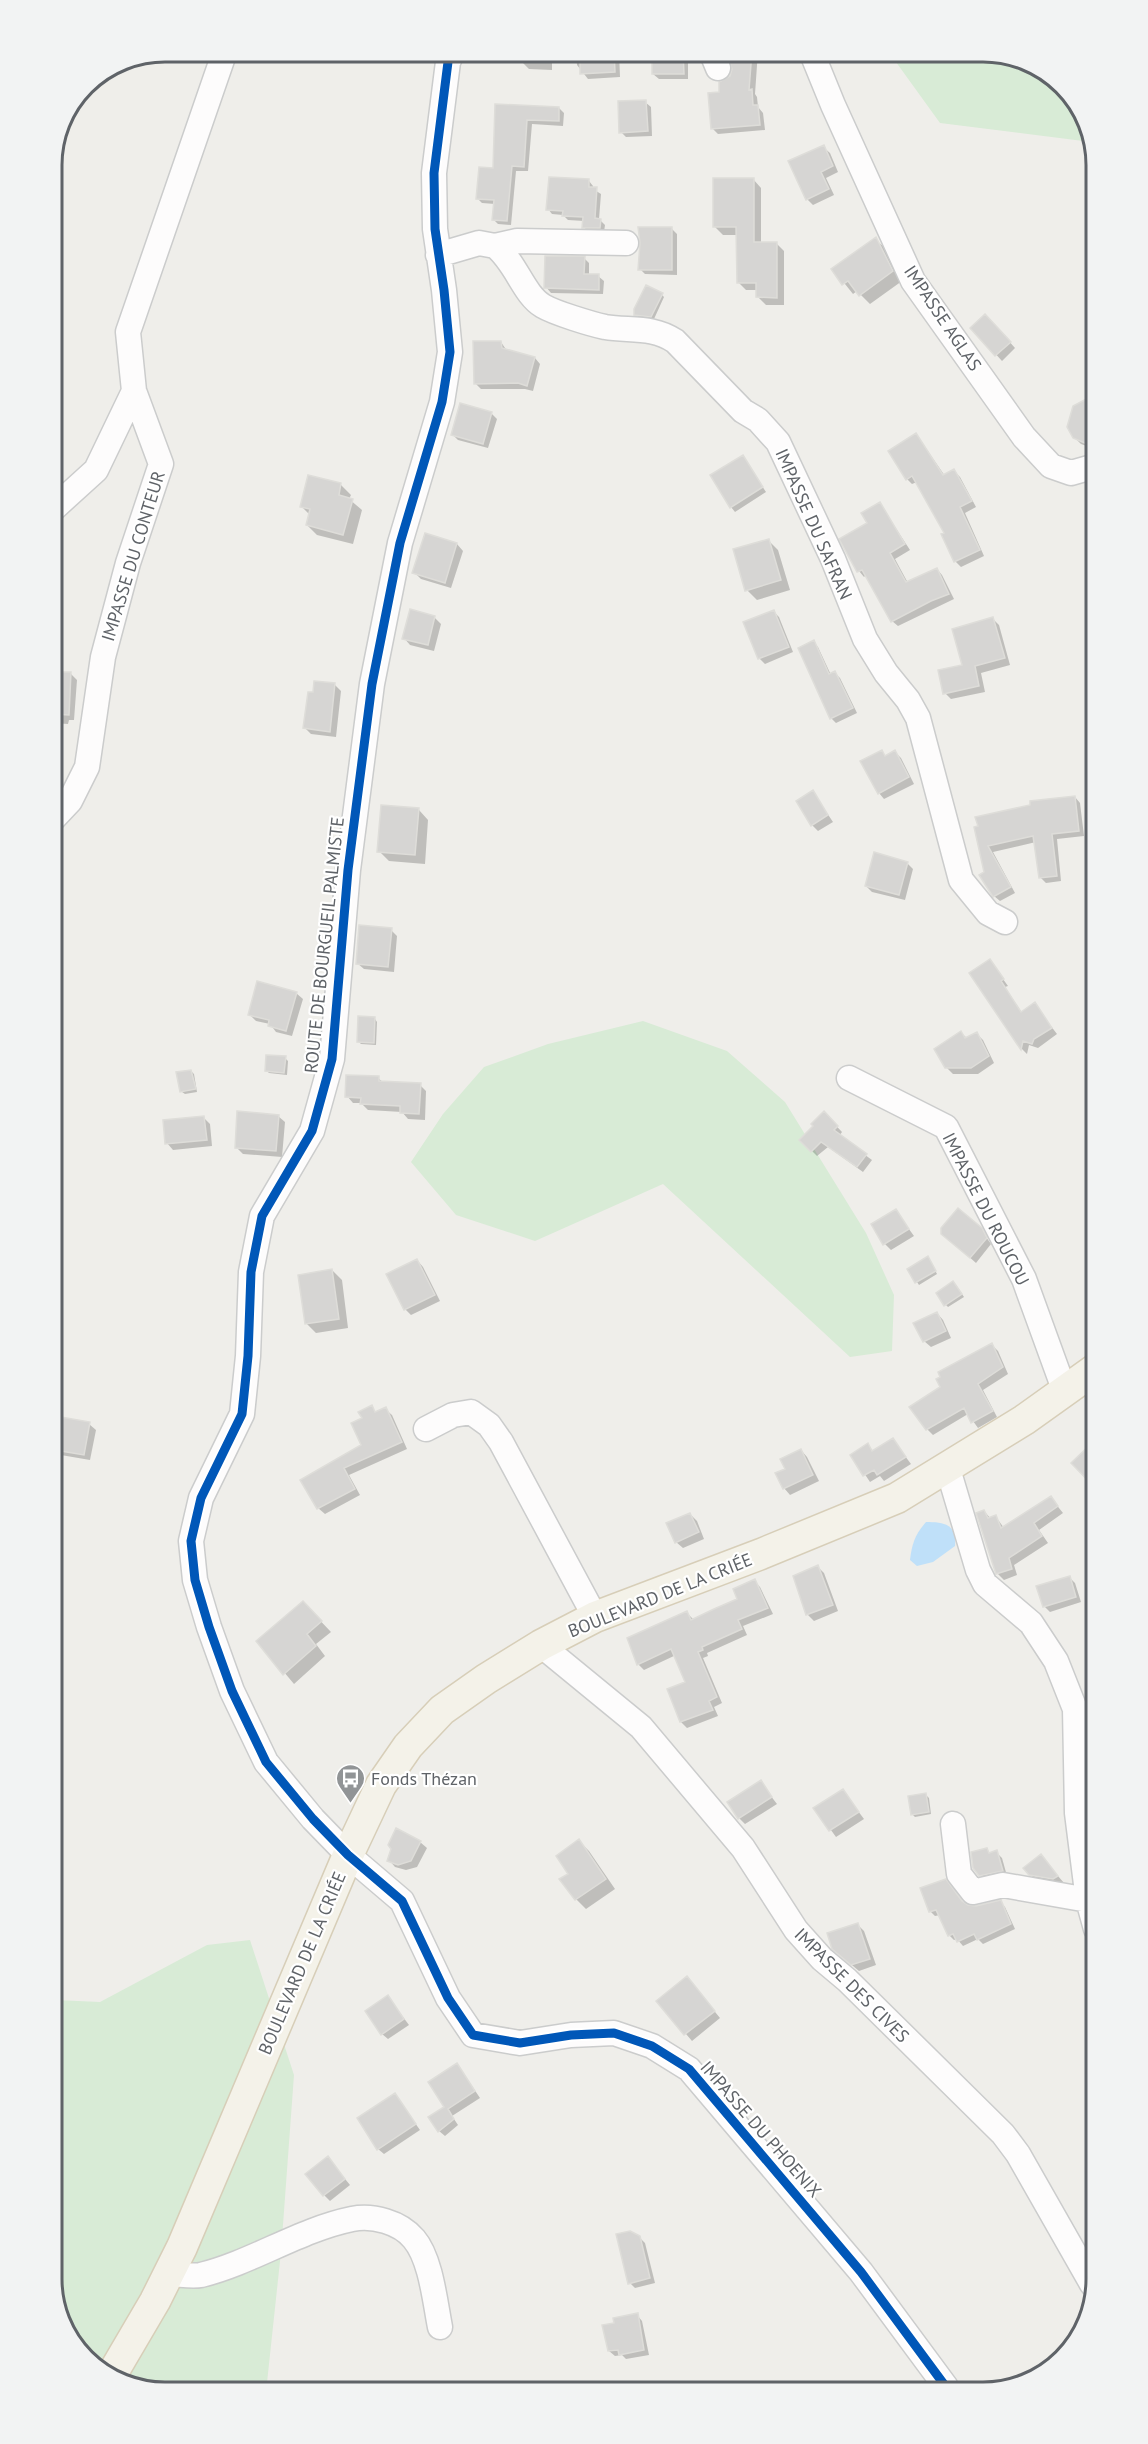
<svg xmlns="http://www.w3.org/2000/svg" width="1148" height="2444" font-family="'PT Sans',sans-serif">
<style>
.green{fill:#d8ebd6}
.water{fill:#bfe0f9}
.shadow{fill:#0003}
.building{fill:#d6d5d3;stroke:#deddd9;stroke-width:1.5}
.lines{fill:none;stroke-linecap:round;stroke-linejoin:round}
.minor-casing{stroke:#cbcccc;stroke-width:27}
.major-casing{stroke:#d7ceb8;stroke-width:33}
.minor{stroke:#fdfcfc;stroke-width:24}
.major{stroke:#f4f2e9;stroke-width:30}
.cycleway-casing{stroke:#fff;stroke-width:13}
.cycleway{stroke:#0057b8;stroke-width:9}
.labels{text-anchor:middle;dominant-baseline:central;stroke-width:4.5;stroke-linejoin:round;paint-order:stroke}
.street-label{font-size:18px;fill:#5f6368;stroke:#fff}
.poi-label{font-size:18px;fill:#5f6368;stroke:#fff;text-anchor:start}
.rim{fill:none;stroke:#5f6368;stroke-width:3}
</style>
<rect width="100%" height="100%" fill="#efeeea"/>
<path class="green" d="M888 51H992L1053 74 1091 127V142L940 123Z
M643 1021 727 1051 785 1102 866 1233 894 1295 892 1351 850 1357 663 1184 535 1241 456 1215 411 1162 443 1114 484 1067 548 1044Z
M250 1940 294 2075 281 2252 266 2392 156 2393 95 2369 57 2317 56 2000 100 2002 207 1945Z"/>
<path class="water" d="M926 1522C944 1522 957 1524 955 1546L933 1562 917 1566 910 1560C912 1543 915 1535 926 1522Z"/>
<path class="shadow" d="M524 51H557V57H552V70L529 69 523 63Z
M576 51H619L620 77 588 79 577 65Z
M653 51H688V79H659L653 74Z
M727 51H758L755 94 757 97 758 107 763 113 765 130 718 134 713 129 720 94 734 69Z
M645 102 651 107 652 136 626 137 621 132Z
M496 106 559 108 564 113 563 126 532 124 528 171H516L511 225 498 224 493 219 495 204 482 203 477 198 495 170Z
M823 147 830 153 838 172 826 178 834 195 813 205 807 199Z
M753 179 761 188V243H776L784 251V305H766L758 297V290H746L738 282V235H723L715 227Z
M589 181 593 186V189L601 194 599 219 605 225 604 232H588L584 227V221L568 220 563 215 552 214 548 209Z
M672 229 677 234V275L645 274 640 269Z
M875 239 885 248 902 281 870 304 857 291 853 294 833 269Z
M584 258 589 263V275L598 276 604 281 603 294 551 293 546 287Z
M662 295 664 297 654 319 638 317 635 314Z
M991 321 1015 348 1002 361 972 328Z
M501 342 507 351 535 358 540 364 533 391 525 389H481L475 383Z
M1092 398V448L1081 444 1074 437Z
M491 413 497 419 488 448 458 440 452 434Z
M916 434 945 476 954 471 960 477 976 507 965 513 984 556 961 567 955 561 946 534 917 482 912 484 907 479Z
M743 457 766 492 735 512 731 507Z
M341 485 351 495 349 499 362 510 353 544 317 535 307 525 310 515 301 506Z
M880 504 910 550 895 559 908 583 937 569 942 575 954 599 898 626 892 621 866 575 864 577 859 571 841 540 869 523Z
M768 540 778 550 790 590 757 600 747 590Z
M457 544 463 551 451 588 421 579 414 572Z
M773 611 779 617 793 652 765 664 759 658Z
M434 617 441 624 434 651 410 645 404 638Z
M993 619 999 625 1010 665 981 673 985 692 951 699 945 693Z
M813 642 818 647 831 675 835 673 840 678 857 713 836 723 831 718Z
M53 673 71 674 77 680 74 720H69L68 724 53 723Z
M334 684 341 691 336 737 311 734 304 727 314 694Z
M881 752 886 757 895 752 901 758 914 784 884 799 879 793Z
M813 792 833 822 818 831 812 825Z
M1075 797 1080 803 1084 836 1057 839 1061 881 1046 883 1040 877 1036 842 993 852 1015 893 1000 901 994 896 986 873 979 827Z
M419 810 428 820 425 864 389 861 379 851Z
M907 863 913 869 905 900 872 892 866 886Z
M391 930 397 936 394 972 364 969 357 963Z
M990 961 1008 986 1005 987 1022 1013 1034 1004 1057 1034 1038 1048 1029 1045 1027 1054 1022 1049 971 973Z
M296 993 303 999 292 1036 276 1032 270 1024 256 1021 249 1014Z
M375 1019 377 1022 376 1045 361 1044 358 1041Z
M961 1033 967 1038 977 1034 983 1040 994 1063 978 1074H953L946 1067Z
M285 1058 288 1061 287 1075 269 1073 266 1070Z
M191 1071 194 1074 197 1092 185 1094 182 1092Z
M378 1078 384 1083 420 1085 426 1091 425 1120 408 1119 402 1112 368 1110 361 1103H353L347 1096Z
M824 1113 842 1132 839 1136 872 1160 863 1172 828 1147 817 1156 801 1140 815 1126Z
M278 1116 285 1122 282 1157 243 1154 236 1147Z
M204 1118 210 1124 212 1146 173 1150 167 1143Z
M896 1211 914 1236 891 1250 885 1244Z
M981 1230 991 1244 976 1263 949 1239Z
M417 1260 423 1267 440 1301 411 1315 405 1309Z
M930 1261 937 1274 919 1285 909 1270Z
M332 1270 342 1280 348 1328 316 1333 306 1323Z
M956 1285 964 1297 948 1307 946 1305Z
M937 1313 943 1320 951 1338 931 1347 924 1341Z
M992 1345 998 1351 1008 1374 983 1390 997 1417 978 1428 968 1414 933 1435 927 1429 942 1388Z
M371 1407 377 1413 385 1409 392 1415 407 1449 349 1475 360 1495 325 1514 318 1508 302 1480 363 1445 364 1419Z
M55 1417 89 1424 96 1430 90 1460 55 1454Z
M893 1440 911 1464 884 1481 880 1476 870 1482 852 1455 868 1445 874 1452Z
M801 1450 807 1457 819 1481 790 1495 784 1488 787 1470Z
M1051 1498 1063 1513 1039 1530 1048 1543 1014 1565 1017 1575 1004 1580 997 1573 984 1511 991 1519 996 1517 1004 1528Z
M690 1514 697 1521 704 1539 683 1548 676 1542Z
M818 1567 824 1573 838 1611 814 1621 808 1615 794 1577Z
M1069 1577 1075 1583 1081 1602 1050 1612 1044 1606Z
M754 1581 760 1587 773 1614 743 1626 747 1635 707 1653 708 1656 703 1658 722 1703 714 1707 718 1716 687 1728 681 1722 669 1690 687 1683 676 1655 644 1670 638 1664 687 1613 694 1620 739 1599Z
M312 1612 331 1632 316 1644 325 1656 294 1684 258 1641Z
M760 1782 777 1804 745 1824 739 1818Z
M843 1791 864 1819 836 1837 815 1808Z
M926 1795 929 1798 931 1814 915 1817 912 1814Z
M579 1841 589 1851 615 1889 586 1909 576 1899 570 1874Z
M420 1842 427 1848 417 1867 406 1870 395 1867 389 1860Z
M987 1850 991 1854 996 1852 1002 1858 1007 1876 986 1881 980 1875Z
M1041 1856 1064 1883 1060 1885 1037 1881 1030 1874Z
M922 1889 976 1907 1000 1902 1005 1907 1015 1929 983 1944 978 1939 963 1946 957 1939 954 1940 949 1935 940 1915 935 1916 930 1911Z
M858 1925 864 1931 876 1965 859 1971 840 1955Z
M693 1985 720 2018 692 2041 658 2001Z
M388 1997 409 2025 388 2039 382 2034Z
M462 2071 480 2098 452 2116 458 2125 445 2136 439 2131Z
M395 2095 420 2130 384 2154 378 2149Z
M333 2164 350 2185 330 2201 324 2195Z
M639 2237 645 2243 655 2283 635 2288 630 2283Z
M637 2315 642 2321 649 2355 626 2359 622 2355 615 2356 609 2351Z"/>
<path class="building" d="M580 51H614L615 72 580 74Z
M652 51H683L684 74H652Z
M726 51H752L749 90 752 89 753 105H758L760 125 711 129 708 93 719 92V82L730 76 732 69Z
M646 100 648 131 619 133 618 101Z
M495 104 559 107V121L527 120 524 167 512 166 507 221 492 220 494 200 476 199 479 167 493 168Z
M824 145 833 166 821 172 829 189 806 200 788 161Z
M549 177 589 179V187H597L595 218 601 219 600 228H582L583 217 562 216 563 211 546 210Z
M713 178H754V242H777V298L756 297V283H737L736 227H713Z
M638 227H672V270H638L640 243Z
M876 237 893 271 859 296 848 281 842 285 831 269Z
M545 256H585L584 274H599V290L544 288Z
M646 285 663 293 651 317 634 315V309Z
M985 314 1011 342 995 356 970 328Z
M473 341H501L502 348 535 357 527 386 518 383 474 384Z
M1092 396V446L1073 438 1067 427 1073 406Z
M460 403 492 412 483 444 451 435Z
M916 433 943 475 954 469 972 501 960 507 980 550 954 562 941 534 944 533 912 476 906 480 888 451Z
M743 455 763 487 730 508 710 475Z
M308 475 341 483 339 495 353 499 343 535 306 525 310 509 300 507Z
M880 502 905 544 890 553 906 582 937 568 949 594 931 601 891 622 862 570 857 572 839 539 867 523 861 513Z
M425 533 457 543 445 583 412 573Z
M769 539 781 580 745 591 733 549Z
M410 609 435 616 428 645 402 639Z
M774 610 789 647 758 659 743 622Z
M993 617 1005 658 975 666 979 686 943 694 938 670 962 665 952 629Z
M814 640 829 674 835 671 853 708 830 719 798 648Z
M53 672H71L69 715 53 714Z
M314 681 335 683 330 732 303 728 308 692H313Z
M882 750 885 756 895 750 909 777 878 794 860 761Z
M813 790 828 815 811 826 796 801Z
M1075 796 1079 831 1052 834 1057 876 1039 878 1033 836 988 846 1011 887 993 897 979 875 984 872 974 827 978 826 975 817 1030 805V801Z
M381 805 419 808 415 855 377 852Z
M874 852 908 862 899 895 865 886Z
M359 925 392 928 388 967 356 964Z
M990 959 1004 979 1001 981 1021 1012 1035 1002 1052 1028 1034 1039 1032 1044 1023 1041 1021 1050 969 973Z
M257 981 297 992 286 1031 268 1026 269 1020 248 1015Z
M358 1016 375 1017 374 1043 357 1042Z
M961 1031 965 1038 977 1032 989 1056 971 1068H945L934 1049Z
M266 1055 286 1056 284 1073 265 1071Z
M191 1070 196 1089 180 1092 176 1072Z
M346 1075 379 1076V1081L421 1083 419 1114 400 1113V1106L360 1104 361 1098 345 1097Z
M237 1111 279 1115 276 1151 235 1148Z
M824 1111 838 1126 834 1130 867 1154 857 1167 821 1142 811 1152 799 1140 813 1126 811 1124Z
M204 1116 207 1140 165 1144 163 1120Z
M958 1208 982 1228 987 1238 970 1258 941 1234V1228Z
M896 1209 909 1229 883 1245 871 1224Z
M928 1256 936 1271 915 1283 907 1269Z
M417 1259 435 1295 404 1310 386 1274Z
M332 1269 339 1319 305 1324 298 1275Z
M953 1281 962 1294 944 1306 936 1293Z
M937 1312 946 1331 923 1342 913 1323Z
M992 1343 1003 1367 978 1384 993 1411 971 1423 964 1408 926 1430 909 1407 940 1387 936 1379 940 1377 938 1372Z
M372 1405 375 1412 386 1407 402 1442 344 1468 355 1489 317 1509 300 1480 361 1445 351 1423 362 1418 358 1412Z
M55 1416 90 1422 84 1455 55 1450Z
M893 1438 906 1457 877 1475 874 1470 863 1476 850 1455 868 1443 872 1451Z
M1095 1440V1488L1071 1463Z
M801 1449 813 1475 783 1489 775 1473 785 1469 780 1459Z
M1051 1496 1058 1506 1034 1523 1042 1536 1009 1558 1012 1569 996 1574 976 1513 984 1510 988 1518 996 1515 1001 1528Z
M690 1513 699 1532 675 1543 666 1523Z
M818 1565 833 1605 806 1615 793 1576Z
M1070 1576 1076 1597 1043 1607 1036 1586Z
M755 1579 768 1608 738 1620 742 1629 702 1647 703 1650 698 1652 717 1697 709 1701 713 1710 680 1722 667 1689 685 1682 671 1649 637 1665 627 1638 687 1611 691 1620 714 1609 737 1599 733 1589Z
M303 1601 322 1621 307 1634 316 1646 283 1675 256 1641Z
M761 1780 772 1797 738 1819 727 1802Z
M843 1789 859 1812 829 1831 813 1808Z
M926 1793 929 1812 911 1815 908 1796Z
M396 1828 421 1841 411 1861 398 1865 387 1861 391 1849 388 1845Z
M579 1839 606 1879 575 1900 559 1879 568 1874 556 1856Z
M987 1848 989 1853 997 1850 1003 1871 979 1876 973 1868 971 1852Z
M1041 1854 1058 1876 1053 1879 1029 1875 1023 1868Z
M946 1879 962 1901 968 1905 976 1906 1001 1900 1011 1924 977 1940 974 1934 957 1942 953 1934 948 1936 936 1910 929 1912 920 1888Z
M858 1923 870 1959 851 1965 832 1949 827 1933Z
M687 1976 715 2011 684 2035 656 2001Z
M388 1995 404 2019 381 2035 365 2011Z
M457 2063 475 2091 448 2109 454 2119 438 2132 428 2117 444 2107 428 2082Z
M395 2093 416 2124 377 2150 357 2118Z
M328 2156 345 2179 323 2196 305 2174Z
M630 2231 640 2236 650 2278 628 2284 616 2234Z
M638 2313 644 2350 619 2355 618 2350 608 2351 602 2325 614 2323 613 2318Z"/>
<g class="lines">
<defs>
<path id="minor" d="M453 51 448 62 434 173 435 229 444 290 450 352 442 402 400 543 372 684 348 870 332 1059 312 1131 262 1216 251 1272 248 1356 242 1414 201 1498 191 1541 195 1580 209 1627 232 1691 266 1762 313 1819 348 1855 402 1901 448 1998 473 2035 520 2043 571 2035 614 2033 652 2046 689 2069 861 2272 946 2387
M711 51 718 68
M811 51 833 105 913 281 1024 437 1051 466 1071 473 1092 467
M495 246C516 262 523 294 543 306 555 313 591 324 605 327 630 331 653 326 675 341L743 411 758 420 778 442 833 559 865 639 886 673 908 700 918 718 961 880 988 913 1005 922
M438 255 479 243 495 246 517 241 626 243
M52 510 96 470 134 391
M53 819 70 801 87 767 103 657 128 563 161 464 134 391 128 332 225 51
M849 1078 946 1127 1024 1279 1065 1392
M426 1429 453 1415 471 1412 489 1425 501 1442 595 1617
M948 1469 978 1570 985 1584 1031 1623 1056 1661 1075 1709 1077 1813 1088 1900 1096 1929
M541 1645 641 1727 743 1848 796 1930 822 1959 847 1980 1003 2134 1018 2154 1092 2284 1096 2283
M953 1824 959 1874 973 1892 1003 1885 1088 1900
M169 2274C179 2274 191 2277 201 2275 253 2262 299 2230 352 2219 373 2215 400 2222 414 2239 431 2259 435 2302 440 2327"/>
<path id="major" d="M111 2376 155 2301 182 2247 348 1855 381 1785 408 1746 442 1710 486 1679 541 1645 595 1617 761 1554 897 1498 1024 1420 1094 1370"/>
</defs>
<use href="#minor" class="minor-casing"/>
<use href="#major" class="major-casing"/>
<use href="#minor" class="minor"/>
<use href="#major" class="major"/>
<defs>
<path id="cycleway" d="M453 51 448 62 434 173 435 229 444 290 450 352 442 402 400 543 372 684 348 870 332 1059 312 1131 262 1216 251 1272 248 1356 242 1414 201 1498 191 1541 195 1580 209 1627 232 1691 266 1762 313 1819 348 1855 402 1901 448 1998 473 2035 520 2043 571 2035 614 2033 652 2046 689 2069 861 2272 946 2387"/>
</defs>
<use href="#cycleway" class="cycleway-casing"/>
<use href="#cycleway" class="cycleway"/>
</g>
<defs>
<symbol id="bus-pin" viewBox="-11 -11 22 30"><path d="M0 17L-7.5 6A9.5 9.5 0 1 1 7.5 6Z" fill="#919496" stroke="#fff"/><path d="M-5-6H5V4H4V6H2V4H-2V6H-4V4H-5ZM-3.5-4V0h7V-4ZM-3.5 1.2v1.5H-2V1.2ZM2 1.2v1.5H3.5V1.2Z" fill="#fff"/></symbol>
</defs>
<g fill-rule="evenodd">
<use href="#bus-pin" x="334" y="1762" width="33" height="45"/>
</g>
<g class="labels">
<g class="street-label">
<text transform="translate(943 318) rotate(56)">IMPASSE AGLAS</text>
<text transform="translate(814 524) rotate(66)">IMPASSE DU SAFRAN</text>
<text transform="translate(133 556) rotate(-73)">IMPASSE DU CONTEUR</text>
<text transform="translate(324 945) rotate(-84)">ROUTE DE BOURGUEIL PALMISTE</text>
<text transform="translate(986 1209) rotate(63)">IMPASSE DU ROUCOU</text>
<text transform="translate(660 1595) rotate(-22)">BOULEVARD DE LA CRIÉE</text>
<text transform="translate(302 1963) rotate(-67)">BOULEVARD DE LA CRIÉE</text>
<text transform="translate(852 1985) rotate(45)">IMPASSE DES CIVES</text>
<text transform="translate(761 2129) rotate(49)">IMPASSE DU PHOENIX</text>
</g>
<g class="poi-label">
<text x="371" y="1778">Fonds Thézan</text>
</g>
</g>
<path d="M0 0H1148V2444H0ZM165 62H983A103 103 0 0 1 1086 165V2279A103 103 0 0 1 983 2382H165A103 103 0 0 1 62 2279V165A103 103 0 0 1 165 62Z" fill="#f2f3f3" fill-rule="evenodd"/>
<path class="rim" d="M165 62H983A103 103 0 0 1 1086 165V2279A103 103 0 0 1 983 2382H165A103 103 0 0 1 62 2279V165A103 103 0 0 1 165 62Z"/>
</svg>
